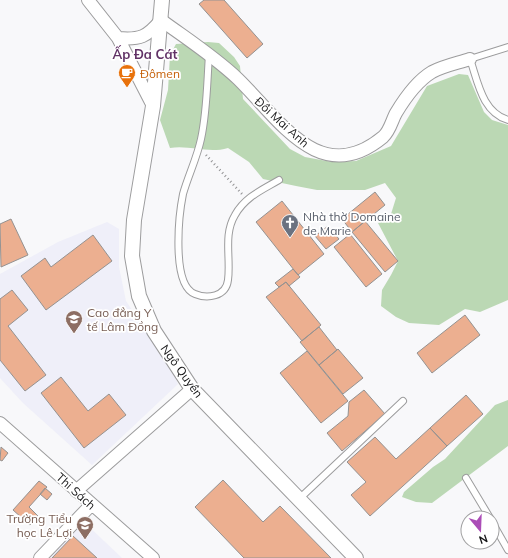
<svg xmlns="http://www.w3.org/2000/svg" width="508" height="558" font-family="Mulish,sans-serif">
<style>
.built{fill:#efeff9}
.green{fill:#bbd8b4}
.building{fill:#ecaf90;stroke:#949291}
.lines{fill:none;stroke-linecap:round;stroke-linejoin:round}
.service-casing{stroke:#9c9c9d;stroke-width:8}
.minor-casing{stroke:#9c9c9d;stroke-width:14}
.tertiary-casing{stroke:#9c9c9d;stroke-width:16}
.path{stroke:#939395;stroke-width:2.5;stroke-dasharray:1 3;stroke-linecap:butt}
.service{stroke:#fff;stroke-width:6}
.minor{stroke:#fff;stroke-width:12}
.tertiary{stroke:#fff;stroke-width:14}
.labels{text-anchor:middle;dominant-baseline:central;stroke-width:3.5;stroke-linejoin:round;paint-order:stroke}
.food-label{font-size:12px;fill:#c56008;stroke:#fff;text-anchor:start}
.street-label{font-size:12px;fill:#151516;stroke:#fff}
.worship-label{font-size:12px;fill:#5b616d;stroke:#fff;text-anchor:start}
.education-label{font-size:12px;fill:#785e54;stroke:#fff;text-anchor:start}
.neighbourhood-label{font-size:13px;font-weight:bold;fill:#623367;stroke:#fff}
</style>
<rect width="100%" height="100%" fill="#f8f8fa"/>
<path class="built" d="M107 222 119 229V267L126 301 170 367 178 384 92 465 23 403 0 378V274L58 242Z
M84 522 122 558H50Z"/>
<path class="green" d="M208 42 219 43 234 57 240 66 243 99 290 149 305 157 332 162 356 161 391 146 427 86 459 74 468 75 484 112 492 120 508 125V300L480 312 465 309 439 325 409 323 396 317 381 306 382 290 391 275 398 261 378 223 391 214 396 198 385 183 365 190H317L296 186 263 179 249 162 228 148C208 154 191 145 170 148L160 120 168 90 170 55 176 44Z
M508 400V446L432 503 416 502 402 497 404 492 433 467 445 459 495 405Z"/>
<path class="building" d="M204 0H224L263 44 247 58 199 4Z
M375 192 385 205 352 232 342 219Z
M282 201 324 254 298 275 256 222Z
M11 219 28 255 1 267 0 224Z
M365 221 398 261 385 272 352 232Z
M328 226 339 239 326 249 315 236Z
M350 234 382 274 366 287 334 247Z
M93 235 112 261 46 310 21 276 45 258 51 267Z
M293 269 300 277 289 286 286 282 279 287 275 283Z
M286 282 321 325 302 341 266 297Z
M12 290 28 310 8 326 46 375 25 391 0 360V299Z
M465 315 480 335 432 373 417 353Z
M319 327 337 350 319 365 300 342Z
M338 349 363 378 343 394 319 365Z
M307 351 348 401 321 423 280 373Z
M61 377 88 411 109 394 126 415 84 448 41 393Z
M364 390 385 414 342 451 327 433 348 416 349 402Z
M466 395 483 414 447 446 430 428Z
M430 428 447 446 370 516 351 495 366 482 347 462 375 437 396 459Z
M1 447 8 453 2 461 0 460Z
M223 480 263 522 280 506 331 558H244L195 507Z
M39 481 47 487 29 507 38 516 30 525 13 510Z
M45 488 52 494 47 500 40 494Z
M73 536 97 558H52Z"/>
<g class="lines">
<defs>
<path id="service" d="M508 47 470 59C478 82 482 112 508 120
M209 55C207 83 207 112 201 139 197 158 188 176 183 194 179 214 171 285 195 294 207 299 226 297 228 280 231 258 223 235 235 215 245 197 262 190 279 180
M466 478 490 518
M299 499 403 401
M492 522 508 550"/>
<path id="minor" d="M88 0 118 38 153 106
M118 38C140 40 147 37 161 20 187 39 215 57 238 79 279 119 320 189 383 137 390 131 392 120 396 113 405 98 417 81 432 72 443 66 458 63 470 59
M0 423 153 558
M76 491 192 389
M40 558 91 505"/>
<path id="tertiary" d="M162 0 153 106 134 220 132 256 139 296 154 331 192 389 356 558"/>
</defs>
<use href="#service" class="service-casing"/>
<use href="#minor" class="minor-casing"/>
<use href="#tertiary" class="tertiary-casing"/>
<path class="path" d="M206 155 242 194"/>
<use href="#service" class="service"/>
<use href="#minor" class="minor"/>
<use href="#tertiary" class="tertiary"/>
</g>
<defs>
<symbol id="cafe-pin" viewBox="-11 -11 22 30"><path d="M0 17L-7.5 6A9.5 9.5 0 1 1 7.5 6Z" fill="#e8710a" stroke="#fff"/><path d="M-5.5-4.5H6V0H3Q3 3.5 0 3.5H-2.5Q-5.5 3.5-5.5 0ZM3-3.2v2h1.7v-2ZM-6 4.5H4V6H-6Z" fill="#fff"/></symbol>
<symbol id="church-pin" viewBox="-11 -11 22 30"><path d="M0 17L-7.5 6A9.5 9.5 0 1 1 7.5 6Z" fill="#6b7280" stroke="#fff"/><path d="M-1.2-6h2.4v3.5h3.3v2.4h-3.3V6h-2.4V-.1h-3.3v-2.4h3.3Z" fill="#fff"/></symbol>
<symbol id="university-pin" viewBox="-11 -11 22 30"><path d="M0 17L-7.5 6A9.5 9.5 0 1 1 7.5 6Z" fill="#8d6e63" stroke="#fff"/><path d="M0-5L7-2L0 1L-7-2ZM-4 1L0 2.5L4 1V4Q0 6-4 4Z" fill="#fff"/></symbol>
<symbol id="school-pin" viewBox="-11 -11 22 30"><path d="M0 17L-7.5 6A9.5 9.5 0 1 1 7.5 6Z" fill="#8d6e63" stroke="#fff"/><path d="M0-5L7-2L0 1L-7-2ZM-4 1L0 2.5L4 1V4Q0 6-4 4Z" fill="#fff"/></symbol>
</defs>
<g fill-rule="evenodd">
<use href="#cafe-pin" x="117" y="63" width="20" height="27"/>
<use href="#church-pin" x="280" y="213" width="20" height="27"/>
<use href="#university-pin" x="64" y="309" width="20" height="27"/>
<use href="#school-pin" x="75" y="515" width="20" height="27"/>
</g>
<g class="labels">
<g class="food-label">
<text x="140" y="73">Đômen</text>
</g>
<g class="street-label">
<text transform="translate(282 122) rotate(42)">Đồi Mai Anh</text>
<text transform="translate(182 371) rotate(54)">Ngô Quyền</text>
<text transform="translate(76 491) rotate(42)">Thi Sách</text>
</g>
<g class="worship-label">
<text x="303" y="216">Nhà thờ Domaine<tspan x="303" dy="14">de Marie</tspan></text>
</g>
<g class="education-label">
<text x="87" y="312">Cao đẳng Y<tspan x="87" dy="14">tế Lâm Đồng</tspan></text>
<text x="72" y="518" text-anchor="end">Trường Tiểu<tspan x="72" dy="14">học Lê Lợi</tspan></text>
</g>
<g class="neighbourhood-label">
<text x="145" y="54">Ấp Đa Cát</text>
</g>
</g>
<g transform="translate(480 530) rotate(161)"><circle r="19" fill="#ffffff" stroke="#a1a1a2"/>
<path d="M0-3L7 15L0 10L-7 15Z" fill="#ab4db7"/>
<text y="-6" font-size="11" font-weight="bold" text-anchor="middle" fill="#151516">N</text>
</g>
</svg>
